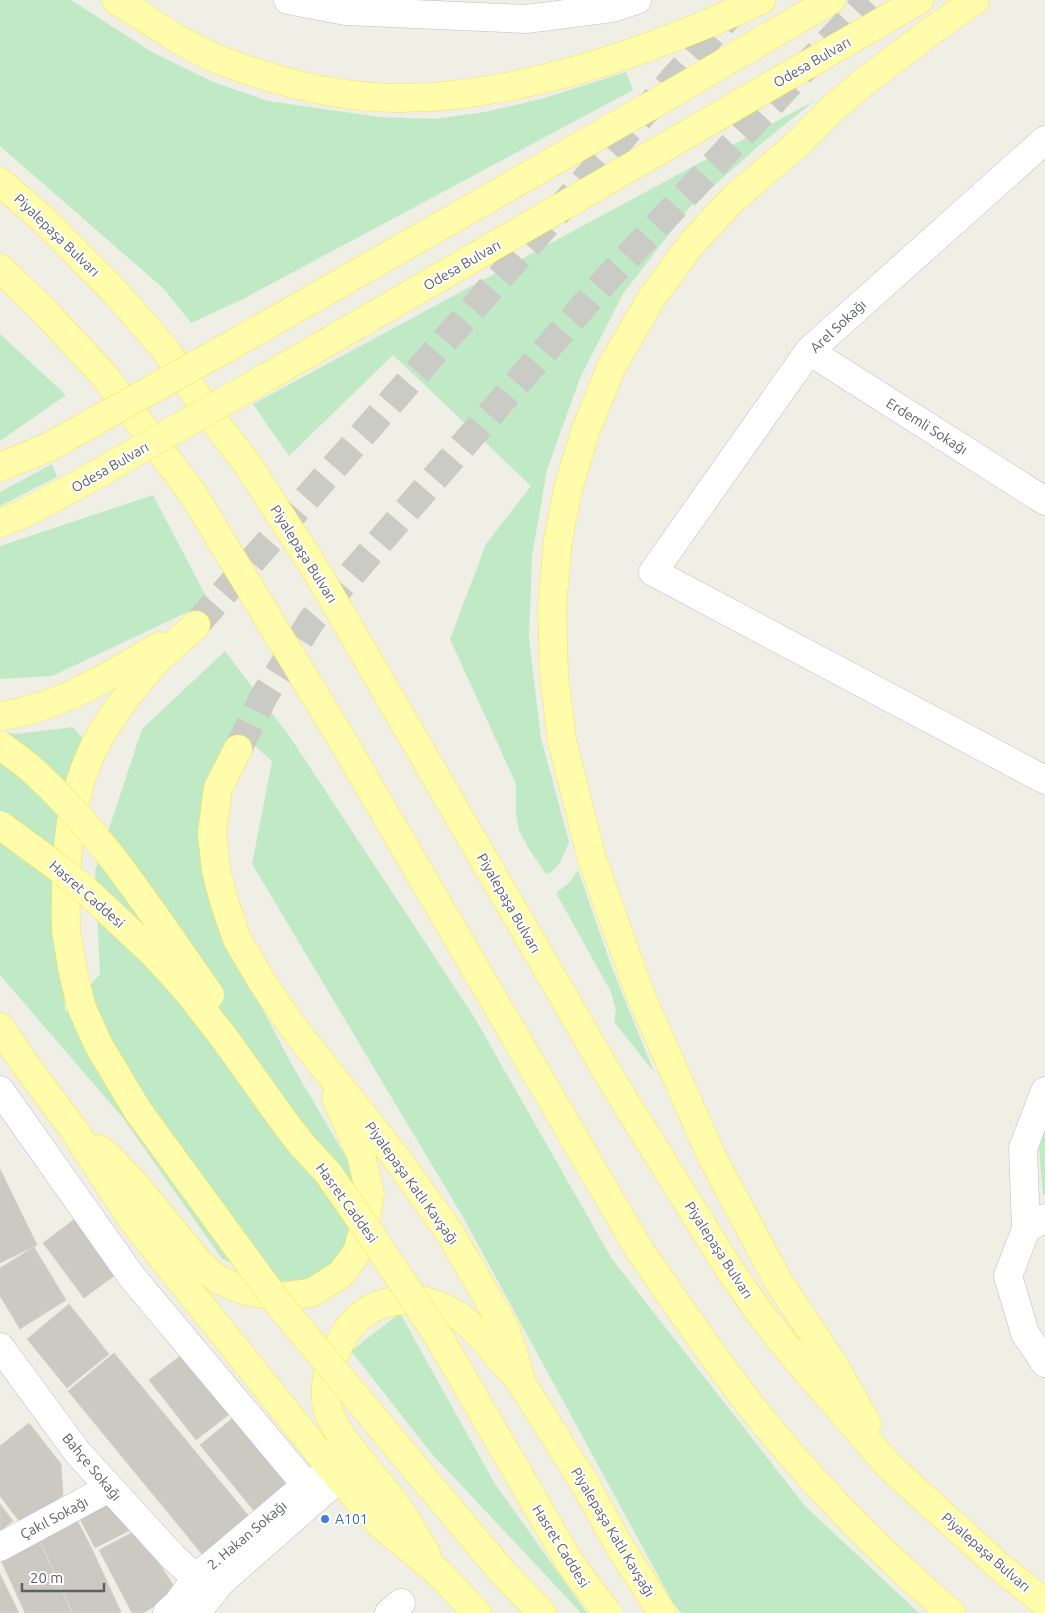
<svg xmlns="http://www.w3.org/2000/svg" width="1045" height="1613" font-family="Ubuntu,sans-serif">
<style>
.green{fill:#c0eac5}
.building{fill:#cbc9c2;stroke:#d6d2c3}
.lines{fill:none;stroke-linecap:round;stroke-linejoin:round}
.primary-tunnel{stroke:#cbcbc6;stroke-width:28;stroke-dasharray:28 14;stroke-linecap:butt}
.street-casing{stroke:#bdbec5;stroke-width:29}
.secondary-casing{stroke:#bdc0c7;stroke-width:29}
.primary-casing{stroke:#fce252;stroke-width:29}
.street{stroke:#fff;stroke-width:28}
.secondary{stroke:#fff;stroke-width:28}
.primary{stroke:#fffcab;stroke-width:28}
.primary-bridge-casing{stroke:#fce252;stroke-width:29;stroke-linecap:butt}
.primary-bridge{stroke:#fffcab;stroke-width:28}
.shop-dot{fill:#3f7fe0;stroke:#fff;stroke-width:2}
.labels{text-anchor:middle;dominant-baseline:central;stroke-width:4;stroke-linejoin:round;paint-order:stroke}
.street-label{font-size:14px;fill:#5d6067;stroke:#fff}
.shop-label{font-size:14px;fill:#366cbe;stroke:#fff;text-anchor:start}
</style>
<rect width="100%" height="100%" fill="#f0efe5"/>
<path class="green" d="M0 0H71L152 52 213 82 268 101 379 117 434 119 485 112 541 99 626 72 633 90 243 299 191 323 164 289 0 146Z
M814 101 762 143 689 208 623 294 580 378 547 470 532 556 529 639 541 738 569 842 560 863 551 872 546 874 529 849 519 831 516 815V784L450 639 486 544 531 486 393 355 289 456 253 404Z
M0 334 66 395 0 441Z
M52 464 57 477 0 506V492Z
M153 495 209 602 52 676 0 679V546Z
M225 651 290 737 473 1015 612 1259 805 1506 919 1613H681L673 1603 463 1217 252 864 272 761 239 732 207 833 251 987 292 1065 360 1181 352 1239 337 1264 309 1279 277 1282 222 1259 123 1118 0 975V731L16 734 73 727 88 745 59 847 65 1013 100 974 95 871 142 729Z
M578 870 612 968 654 1072 614 1022 616 1011 611 992 556 893 569 883Z
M1045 1129V1194L1043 1195 1039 1148Z
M400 1313 495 1484 587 1613H581L432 1454 351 1351Z"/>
<path class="building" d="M0 1169 37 1245 0 1263Z
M76 1218 118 1273 84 1298 43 1243Z
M34 1247 66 1300 20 1329 0 1296V1268Z
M69 1304 109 1354 67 1388 27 1339Z
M189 1349 236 1409 196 1440 149 1380Z
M114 1353 252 1520 206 1559 68 1391Z
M239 1413 295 1480 255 1512 200 1445Z
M29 1423 61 1464 63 1495 23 1526 0 1496V1446Z
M108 1498 138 1526 95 1548 77 1513Z
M0 1504 13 1521 0 1531Z
M76 1518 92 1549 121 1612 119 1613H73L38 1536Z
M137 1530 178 1592 143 1613H132L99 1550Z
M39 1540 72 1613H25L0 1558Z
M0 1574 19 1613H0Z"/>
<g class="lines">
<path class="primary-tunnel" d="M196 625 733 11
M238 749 264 696 312 620 607 279 868 0"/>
<defs>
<path id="street" d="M1045 140 809 351 653 572 1045 780
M809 351 1045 501
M0 1090 132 1277 306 1485 321 1478H339
M1045 1218 1026 1229 1008 1276 1025 1333 1045 1363
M1026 1229 1023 1148 1045 1091
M196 1613 221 1582 338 1479
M389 1613 401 1603"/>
<path id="secondary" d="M288 0 346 11 526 19 612 8 637 0
M0 1347 78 1453 173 1557 196 1578
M0 1547 109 1488
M167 1613 178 1603 196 1578 306 1485"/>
<path id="primary" d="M116 0C149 20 181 44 217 59 273 81 334 97 394 98 515 99 652 51 761 0
M0 182 43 219 117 294 164 348 217 425 246 462 317 572 614 1084 731 1272 768 1324 800 1363 890 1467 999 1566 1045 1603
M0 268 45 312 102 373 193 494 345 745 640 1251C679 1306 716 1363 758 1415 816 1487 881 1553 951 1613
M244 338 652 105 831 0
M262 380 919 0
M0 467 49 447
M0 523 21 515 74 487
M0 716C60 708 110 675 160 646
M238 749 218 788 212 833 216 870 224 901 237 939 261 980 292 1026 394 1155 450 1233 506 1330 522 1384 585 1484 617 1542 662 1613
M66 930C65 873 66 807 91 754 102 728 130 691 149 669 163 653 181 639 196 625
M0 1027 24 1063 71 1126 134 1222 339 1478 380 1524 438 1572 477 1613
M99 1149 110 1158 138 1188 201 1265 219 1280 246 1291 284 1297 313 1292 341 1274 357 1252 365 1225 370 1193 361 1155 336 1098
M867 1424 835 1367 778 1281 712 1157 640 994 592 859 562 741 554 674 552 607 558 540 568 489 585 432 611 368 651 299 692 243 733 199 800 142 831 110 864 82 934 29 975 0
M420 1474 504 1574 542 1613
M426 1553C415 1536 405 1517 393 1501 374 1474 331 1435 326 1401 324 1384 328 1369 335 1354 340 1341 347 1328 357 1319 378 1299 413 1295 439 1306 464 1315 480 1334 496 1354 503 1362 510 1369 517 1377"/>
</defs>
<use href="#street" class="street-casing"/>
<use href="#secondary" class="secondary-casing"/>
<use href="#primary" class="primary-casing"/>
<use href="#street" class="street"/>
<use href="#secondary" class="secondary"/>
<use href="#primary" class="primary"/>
<defs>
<path id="primary-bridge" d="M49 447 244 338
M74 487 262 380
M0 745C10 753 21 760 30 768 103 833 154 916 210 995
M0 825 60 869 91 895 155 955 185 988 225 1039 285 1123 303 1146 328 1173 371 1235 440 1339 570 1563 607 1613
M66 930 72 967 81 1006 99 1046 138 1111 279 1304 420 1474"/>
</defs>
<use href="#primary-bridge" class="primary-bridge-casing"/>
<use href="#primary-bridge" class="primary-bridge"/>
</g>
<circle class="shop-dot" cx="325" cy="1519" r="5"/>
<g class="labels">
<g class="street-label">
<text transform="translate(812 62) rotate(-30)">Odesa Bulvarı</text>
<text transform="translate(57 235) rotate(44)">Piyalepaşa Bulvarı</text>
<text transform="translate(462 265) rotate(-30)">Odesa Bulvarı</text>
<text transform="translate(838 326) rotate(-43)">Arel Sokağı</text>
<text transform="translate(927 426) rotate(32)">Erdemli Sokağı</text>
<text transform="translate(110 467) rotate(-30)">Odesa Bulvarı</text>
<text transform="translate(304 554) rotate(58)">Piyalepaşa Bulvarı</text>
<text transform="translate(87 894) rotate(41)">Hasret Caddesi</text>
<text transform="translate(509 903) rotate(60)">Piyalepaşa Bulvarı</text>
<text transform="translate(412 1183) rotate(54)">Piyalepaşa Katlı Kavşağı</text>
<text transform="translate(347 1203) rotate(54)">Hasret Caddesi</text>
<text transform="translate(719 1250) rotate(57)">Piyalepaşa Bulvarı</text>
<text transform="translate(92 1467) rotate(50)">Bahçe Sokağı</text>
<text transform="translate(54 1518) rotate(-28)">Çakıl Sokağı</text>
<text transform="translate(613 1532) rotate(59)">Piyalepaşa Katlı Kavşağı</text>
<text transform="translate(247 1535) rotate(-40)">2. Hakan Sokağı</text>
<text transform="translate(561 1546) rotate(58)">Hasret Caddesi</text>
<text transform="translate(986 1552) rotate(41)">Piyalepaşa Bulvarı</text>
</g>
<g class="shop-label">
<text x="335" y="1519">A101</text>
</g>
</g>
<path d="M22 1583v8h82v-8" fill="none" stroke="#5d6067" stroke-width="2.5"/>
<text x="30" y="1583" font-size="15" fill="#5d6067" stroke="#ffffff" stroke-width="4" paint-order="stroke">20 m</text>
</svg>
